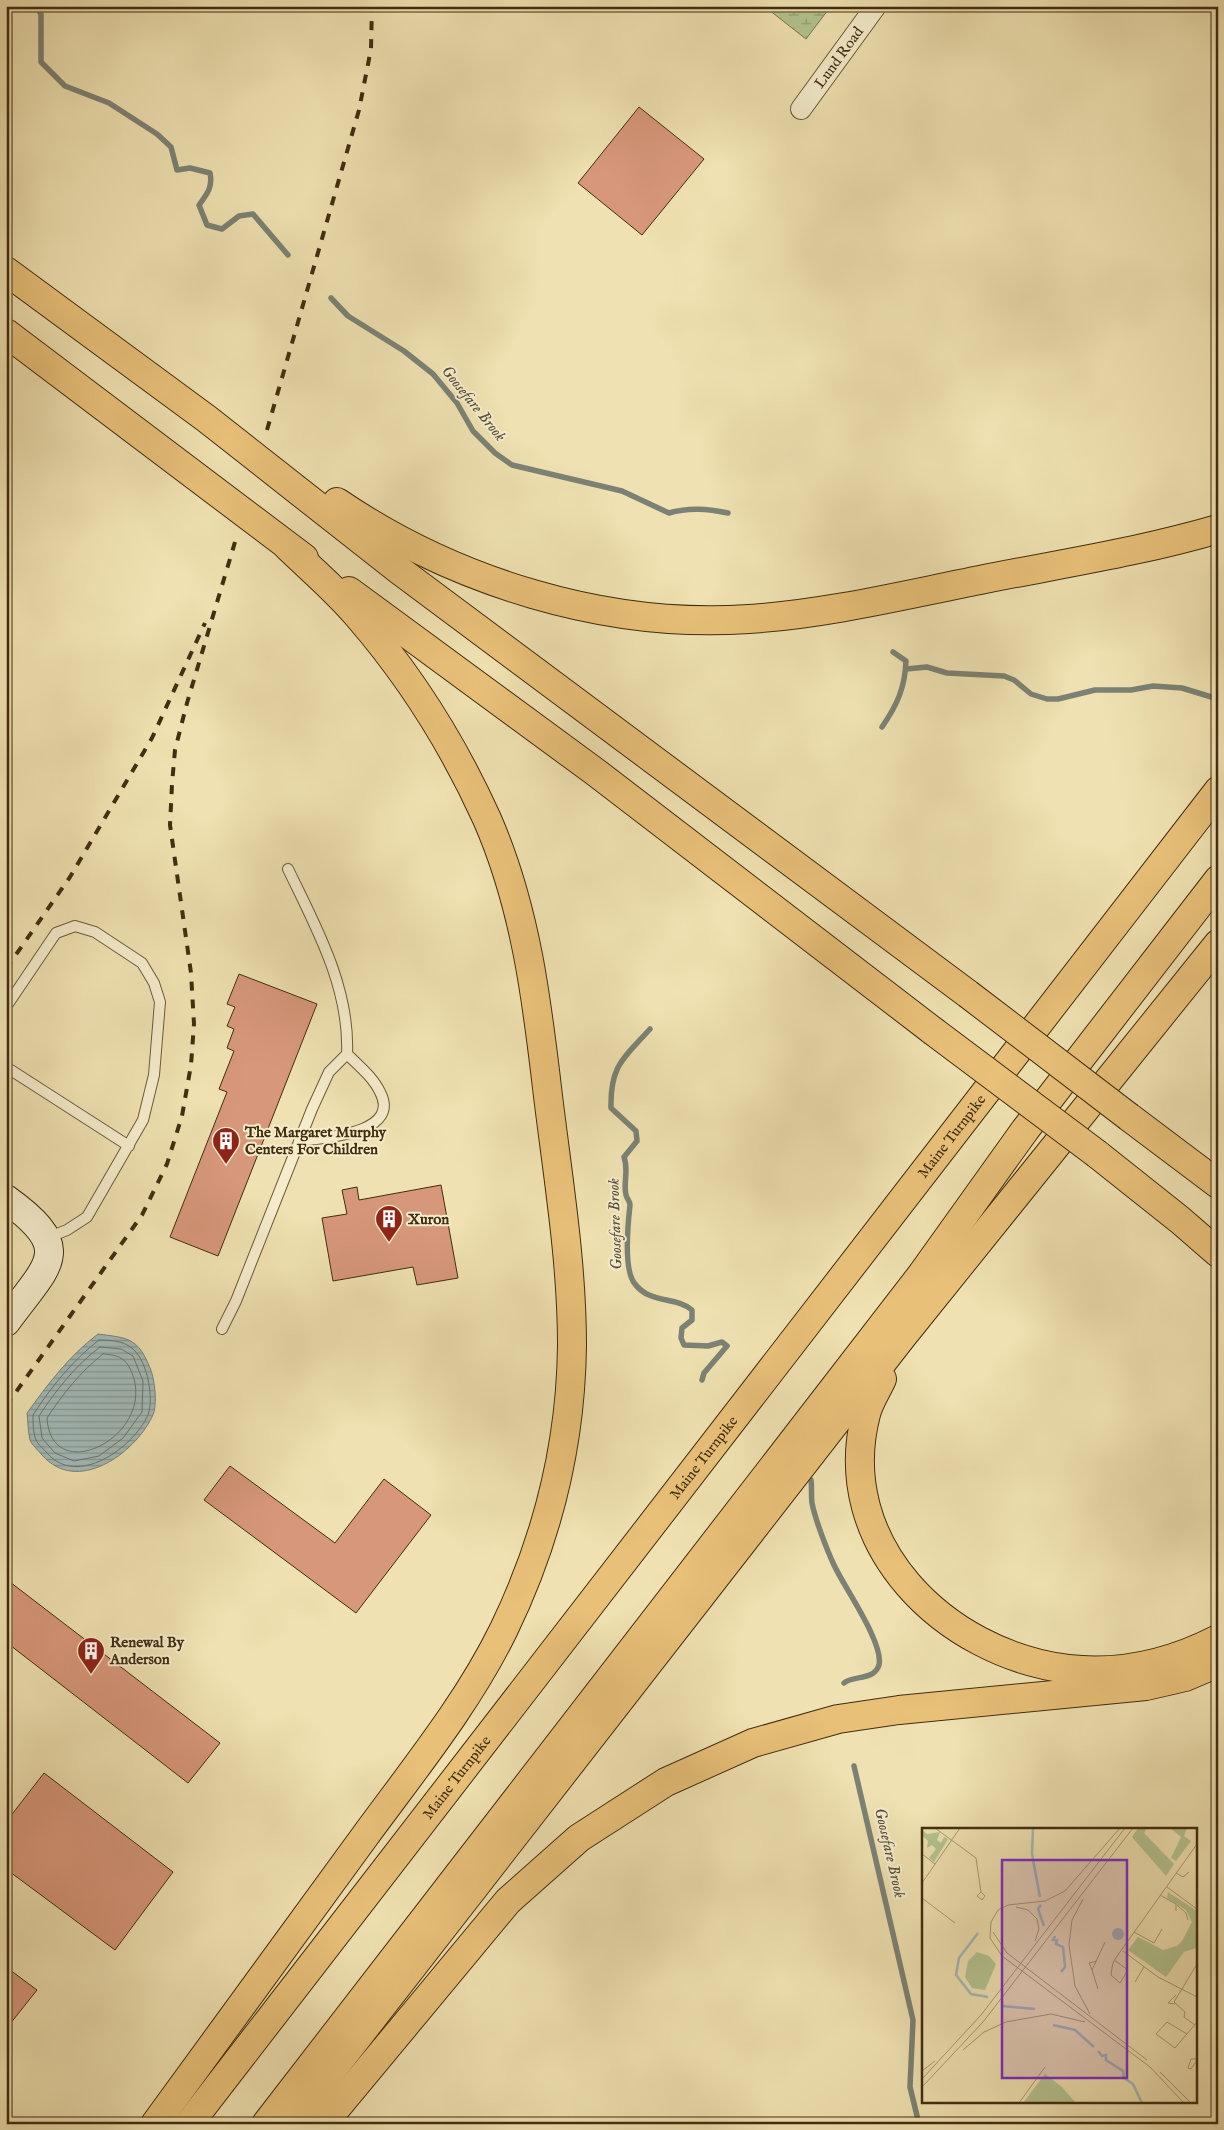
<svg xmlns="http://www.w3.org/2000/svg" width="1224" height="2130" font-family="'IM FELL English',serif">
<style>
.wetland{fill:url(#wetland-marsh);stroke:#7a7850}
.water{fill:url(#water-rules);stroke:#7b8275}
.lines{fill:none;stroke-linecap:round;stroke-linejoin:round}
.shore{stroke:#717464;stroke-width:1}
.stream{stroke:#7b8275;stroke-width:5.5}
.building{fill:#d7977b;stroke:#412d10}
.lane-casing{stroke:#6c5a38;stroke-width:12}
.street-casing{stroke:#6c5a38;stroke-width:22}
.secondary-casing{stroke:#412d10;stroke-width:30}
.highway-casing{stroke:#412d10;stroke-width:30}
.lane{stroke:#f5eccc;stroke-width:10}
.street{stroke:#f5eccc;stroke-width:20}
.secondary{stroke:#f5eccc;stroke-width:28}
.highway{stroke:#e8c078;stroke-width:28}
.rail{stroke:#412d10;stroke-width:4;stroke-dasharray:9 9;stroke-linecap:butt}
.highway-bridge-casing{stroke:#412d10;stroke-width:30;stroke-linecap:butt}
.highway-bridge{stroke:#e8c078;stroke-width:28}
.labels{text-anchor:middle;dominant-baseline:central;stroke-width:4;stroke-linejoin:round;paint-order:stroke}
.street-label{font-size:15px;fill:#412d10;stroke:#f5eccc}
.poi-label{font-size:15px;font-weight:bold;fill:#412d10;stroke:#f5eccc;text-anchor:start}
.water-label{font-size:16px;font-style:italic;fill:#59503a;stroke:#f5eccc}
.inset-river{fill:none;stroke:#a1bab9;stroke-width:2.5}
.inset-road{fill:none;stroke:#a99971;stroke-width:1}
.view{fill:#7b2cbf;fill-opacity:0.15;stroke:#7b2cbf;stroke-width:2.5}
.inset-edge{fill:none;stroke:#412d10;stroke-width:2.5}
</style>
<defs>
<pattern id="wetland-marsh" width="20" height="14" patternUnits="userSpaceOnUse" patternTransform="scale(1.25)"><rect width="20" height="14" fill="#b3c491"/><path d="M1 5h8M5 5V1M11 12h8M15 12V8" fill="none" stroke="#93a075"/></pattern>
<pattern id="water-rules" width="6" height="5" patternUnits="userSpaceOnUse" patternTransform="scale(1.25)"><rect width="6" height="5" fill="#a1bab9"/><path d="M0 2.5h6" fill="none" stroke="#859895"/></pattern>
</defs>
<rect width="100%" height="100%" fill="#efe1b1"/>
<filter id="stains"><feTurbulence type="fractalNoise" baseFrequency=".004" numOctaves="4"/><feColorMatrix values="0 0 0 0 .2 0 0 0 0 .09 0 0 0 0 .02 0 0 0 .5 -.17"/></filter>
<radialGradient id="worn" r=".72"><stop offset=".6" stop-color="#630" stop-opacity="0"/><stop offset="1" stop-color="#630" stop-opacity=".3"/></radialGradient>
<path class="wetland" d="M764 6H831L806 39Z"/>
<path class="water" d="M98 1334C129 1338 138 1338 150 1368 155 1379 158 1407 152 1417 134 1454 77 1495 42 1455 38 1450 32 1445 30 1440 28 1431 28 1422 27 1413 48 1384 69 1356 98 1334Z"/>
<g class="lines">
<path class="shore" d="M99 1340C122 1340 135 1344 144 1366 149 1378 153 1402 148 1415 133 1448 77 1488 47 1453 43 1448 36 1443 35 1437 33 1430 33 1422 33 1415 51 1387 73 1360 99 1340Z
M100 1347 121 1349 133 1356 143 1381 142 1412 123 1438 99 1456 74 1461 55 1453 42 1438 39 1416C56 1390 76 1365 100 1347Z
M103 1354C119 1355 126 1358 132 1373 157 1436 51 1489 47 1418 62 1395 81 1371 103 1354Z"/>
<path class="stream" d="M36 6 41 14V62L65 86 109 103 157 134 171 147 177 170 190 168 210 173C213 187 207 194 199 205L207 225 222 229 239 216 253 214 288 255
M331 298 348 316 404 351 433 374 457 403 473 431 495 453 512 465 622 491 669 513C689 507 708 509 728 513
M906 669 927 667 947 673 1004 676 1014 680 1031 694 1047 699H1058L1095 690H1131L1153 686 1182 688 1218 699
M882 727C897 705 905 688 906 661L893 652
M650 1029C624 1058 610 1065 611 1108L636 1131 637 1141 624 1157C629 1171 623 1182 626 1195 627 1199 630 1201 630 1205 628 1223 623 1270 635 1284 650 1304 675 1296 692 1310V1320L682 1328 681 1338 684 1345 708 1346 722 1342 727 1346 704 1373 702 1380
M811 1480C812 1488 811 1496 812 1503 815 1519 827 1550 834 1565 844 1587 884 1643 879 1665 874 1681 853 1675 844 1683
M854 1766 913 2020 910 2087 919 2124"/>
</g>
<path class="building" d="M639 107 704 159 642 235 578 183Z
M239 974 317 1004 218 1256 170 1237 227 1092 219 1089 234 1051 227 1048 234 1029 227 1026 235 1007 227 1004Z
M441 1185 458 1278 417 1285 413 1267 333 1281 322 1218 347 1214 342 1190 357 1187 359 1200Z
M230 1466 335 1543 384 1479 431 1515 356 1613 204 1500Z
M6 1579 220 1743 188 1783 6 1642Z
M44 1773 173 1872 115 1950 6 1869V1822Z
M6 1967 37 1990 6 2029Z"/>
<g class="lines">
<defs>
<path id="lane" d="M6 1007 56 933 75 926 95 932 142 963 154 983 160 1002 154 1075 143 1120 87 1217 67 1230 47 1238
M6 1067 129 1146
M299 1141C323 1138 402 1134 380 1092 373 1077 358 1065 347 1054
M222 1329 236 1301 312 1109 329 1072 347 1054C350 988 316 927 288 869"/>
<g id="street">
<path id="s1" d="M801 109 876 6"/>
</g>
<path id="secondary" d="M6 1199C77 1250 48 1264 6 1322"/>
<g id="highway">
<path d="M6 271 207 419 399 570 968 994"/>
<path d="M6 333 304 558"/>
<path d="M337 502C455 582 606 629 749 619 827 614 904 595 980 580 1059 564 1140 552 1218 529"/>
<path d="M349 591 594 771 933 1031"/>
<path d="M1129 1117 1218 1184"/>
<path d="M1097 1154 1180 1220 1218 1253"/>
<path d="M882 1379C877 1390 869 1402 866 1414 832 1544 945 1654 1068 1669 1120 1675 1171 1663 1218 1639"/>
<path d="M155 2124C225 2028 295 1932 365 1836 414 1769 468 1703 504 1629 547 1540 571 1443 572 1345 572 1262 558 1178 548 1096 537 1001 526 908 487 819 454 746 410 676 358 616 337 591 312 570 288 547"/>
<path id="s2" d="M189 2124 1218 791"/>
<path d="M266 2124 922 1274 1025 1130 1218 880"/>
<path d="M290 2124 902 1337 1218 944"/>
<path d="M323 2124 508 1901 579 1838 666 1782 753 1743 838 1719 899 1710 1146 1686 1185 1677 1218 1663"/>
</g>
</defs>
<use href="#lane" class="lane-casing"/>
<use href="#street" class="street-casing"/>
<use href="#secondary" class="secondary-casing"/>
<use href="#highway" class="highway-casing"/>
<use href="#lane" class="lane"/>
<use href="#street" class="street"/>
<use href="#secondary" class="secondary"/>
<use href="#highway" class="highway"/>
<path class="rail" d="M267 430 359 110 371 49 372 6
M6 969 70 877 152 738 205 623
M6 1406 142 1215 167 1164 182 1116 191 1065 194 1024 191 973 170 825 172 784 175 750 187 703 235 542"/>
<defs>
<path id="highway-bridge" d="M968 994 1129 1117
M933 1031 1097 1154"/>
</defs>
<use href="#highway-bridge" class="highway-bridge-casing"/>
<use href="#highway-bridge" class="highway-bridge"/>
</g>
<defs>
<symbol id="building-pin" viewBox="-11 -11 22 30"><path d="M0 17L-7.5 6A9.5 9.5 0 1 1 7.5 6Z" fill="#8f2418" stroke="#f5eccc"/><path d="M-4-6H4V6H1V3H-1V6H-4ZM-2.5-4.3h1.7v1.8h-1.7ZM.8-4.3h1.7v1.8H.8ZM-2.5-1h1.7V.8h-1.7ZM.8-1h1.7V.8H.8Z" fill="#fff"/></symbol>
</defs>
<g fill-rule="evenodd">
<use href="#building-pin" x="210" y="1125" width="32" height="43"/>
<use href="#building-pin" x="373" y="1203" width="32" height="43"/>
<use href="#building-pin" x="75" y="1635" width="32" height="43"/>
</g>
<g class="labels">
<g class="street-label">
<text stroke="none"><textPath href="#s1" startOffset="64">Lund Road</textPath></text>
<text stroke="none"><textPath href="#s2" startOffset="1248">Maine Turnpike</textPath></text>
<text stroke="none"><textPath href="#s2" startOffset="842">Maine Turnpike</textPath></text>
<text stroke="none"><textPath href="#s2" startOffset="438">Maine Turnpike</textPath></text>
</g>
<g class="poi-label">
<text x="245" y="1132">The Margaret Murphy<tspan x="245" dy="17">Centers For Children</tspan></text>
<text x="408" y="1219">Xuron</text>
<text x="110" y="1642">Renewal By<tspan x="110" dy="17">Anderson</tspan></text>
</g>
<g class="water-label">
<text transform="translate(473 404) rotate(51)">Goosefare Brook</text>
<text transform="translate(616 1224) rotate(-92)">Goosefare Brook</text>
<text transform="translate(889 1853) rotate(77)">Goosefare Brook</text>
</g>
</g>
<g transform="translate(922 1828)">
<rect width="275" height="275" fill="#efe1b1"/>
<path d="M216 0H225L222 5 252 36 244 48 210 9ZM248 0H265L262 8 269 13 254 33 249 30 259 9ZM0 2 5 6 18 4 15 12 19 15 22 9 26 11 12 34 7 30 14 21 10 17 5 20 6 13 0 7ZM246 64 275 83V120L262 124 244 149 206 122 216 109 241 122 255 118 260 113 270 94 264 82 245 70ZM55 124 67 128 74 136 63 162 50 160 43 149 46 133Z" fill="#b3c491"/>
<path d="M123 246 140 259 154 275H101Z" fill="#b3c491"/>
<path d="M190 106a6 6 0 1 1 12 0a6 6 0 1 1-12 0Z" fill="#a1bab9"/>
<path class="inset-river" d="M111 0 110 26 118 69M119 77 116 81 122 98M56 105 37 130 34 147 49 166 66 169M133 108 131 112H135L134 116 141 119 143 139 139 144M80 178 113 181M131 197 153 202 172 219M176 223 180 228 184 227V232L201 243 202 250 211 256 220 275"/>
<path class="inset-road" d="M13 0 54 30 59 64 55 68 60 72 63 68 59 64M198 0 143 63 123 73 86 77 76 82 69 94 68 110 80 128 228 239 262 275M0 26 13 36M254 45 261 49 267 44M0 55 38 0M245 59 275 81M238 67 254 76V83M0 70 33 95M161 71 150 92 147 117 153 158 168 186M255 77 264 85 266 92M94 79 106 82 115 91 117 101 113 113M71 104 85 125 225 232M212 104 232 115 240 101M201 123 236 149 275 169M192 132 206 142 198 155 189 147 190 140 191 135 193 131 275 16M170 142 167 135 175 133M213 154 222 139M176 161 170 142 183 114M253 176 246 175 254 167M273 197 262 189 263 184 252 174 275 136M265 206 245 194 234 206 253 220 275 194M41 222 62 204 84 194 129 186 163 194M275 231H269L266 240 269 241 275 232M0 243 13 233M238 244 269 275M0 251 59 187 203 0M0 259 61 194 211 0M97 275 123 239"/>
<path class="view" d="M80 32H205V250H80Z"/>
<rect width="275" height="275" class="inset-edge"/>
</g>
<rect width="1224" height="2130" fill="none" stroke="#efe1b1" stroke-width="25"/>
<rect x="8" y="8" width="1209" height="2115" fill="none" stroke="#412d10" stroke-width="2.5"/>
<rect x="12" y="12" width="1199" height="2105" fill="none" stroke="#412d10"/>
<rect width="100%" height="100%" filter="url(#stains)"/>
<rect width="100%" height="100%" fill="url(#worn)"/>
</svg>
